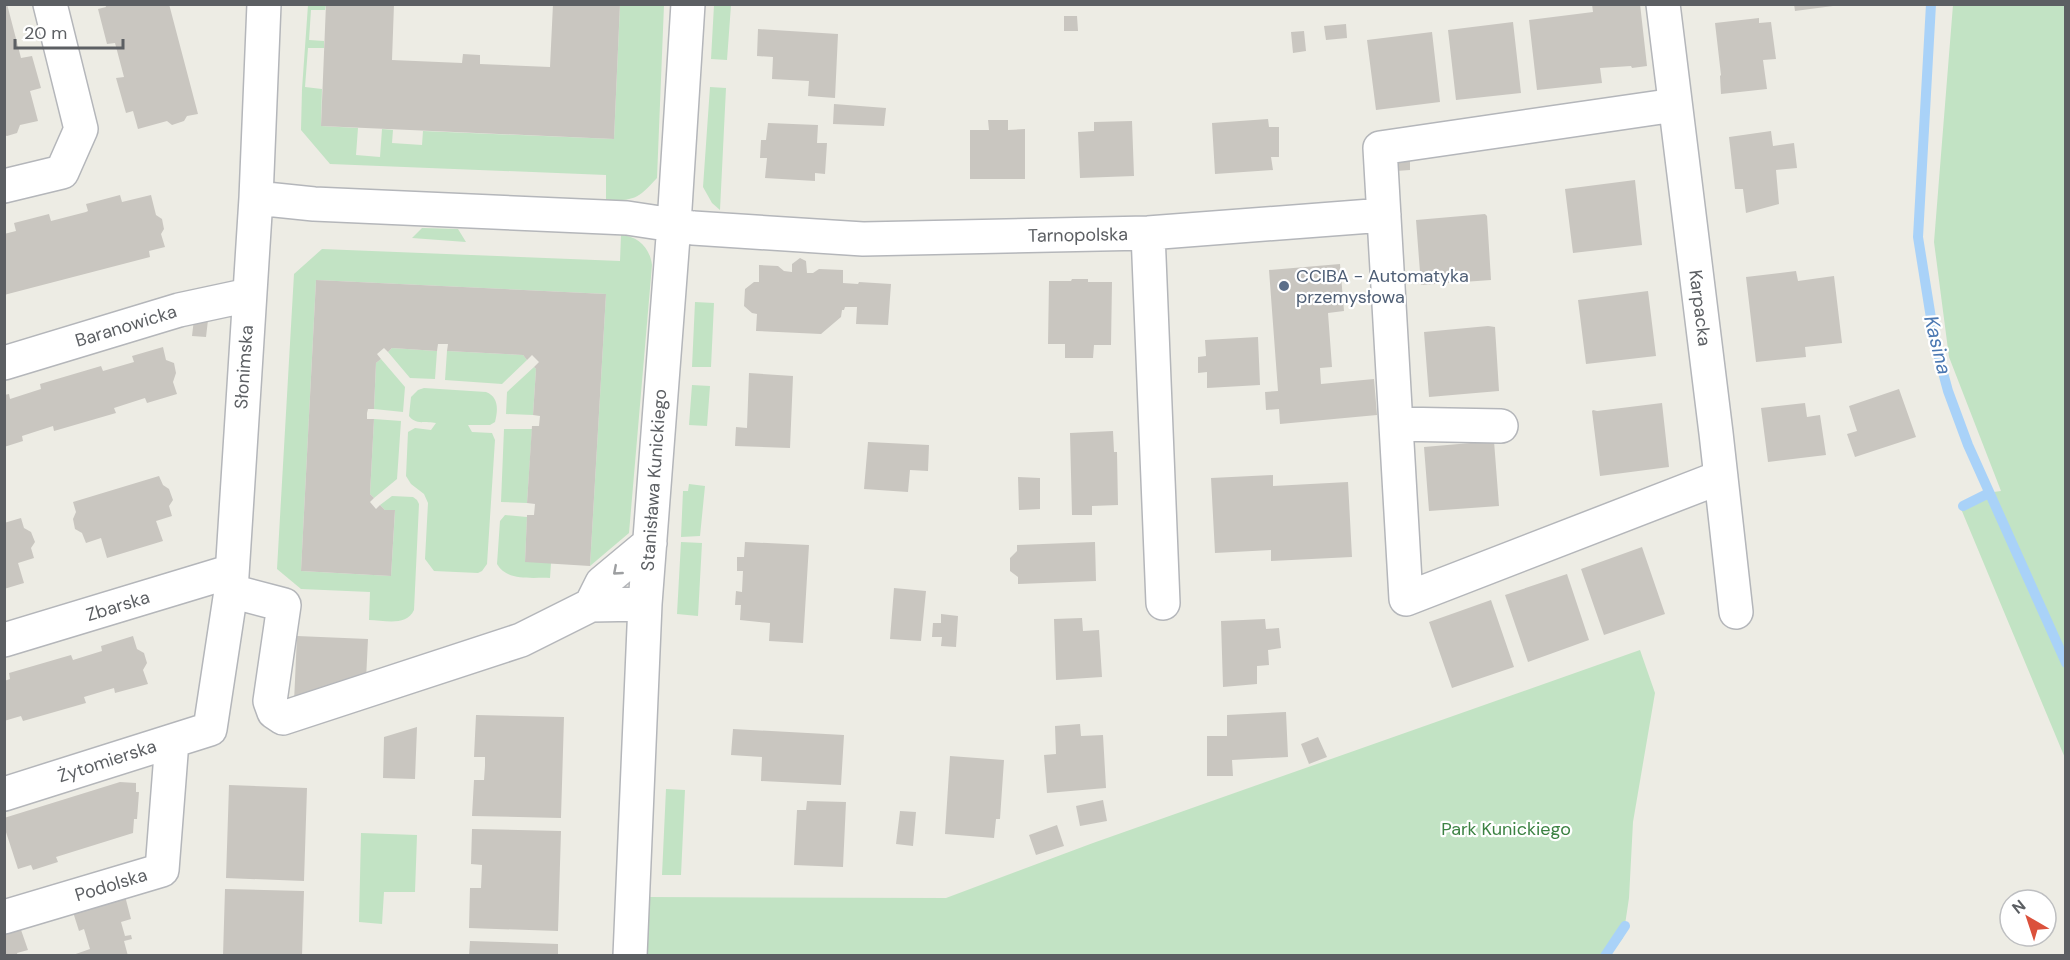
<svg xmlns="http://www.w3.org/2000/svg" width="2070" height="960" font-family="'DM Sans',sans-serif">
<style>
.green{fill:#c2e3c4}
.lines{fill:none;stroke-linecap:round;stroke-linejoin:round}
.stream{stroke:#a9d2f8;stroke-width:10}
.building{fill:#c9c6c0}
.minor-casing{stroke:#b4b6ba;stroke-width:36}
.minor{stroke:#fff;stroke-width:33}
.oneway{stroke:#9d9fa1}
.service-dot{fill:#5c6f8a;stroke:#fff;stroke-width:2}
.labels{text-anchor:middle;dominant-baseline:central;stroke-width:4.5;stroke-linejoin:round;paint-order:stroke}
.street-label{font-size:18px;fill:#5c5f63;stroke:#fff}
.service-label{font-size:18px;fill:#4e5e75;stroke:#fff;text-anchor:start}
.park-label{font-size:18px;fill:#3c8243;stroke:#fff}
.water-label{font-size:20px;font-style:italic;fill:#4b78b2;stroke:#fff}
</style>
<rect width="100%" height="100%" fill="#edece4"/>
<path class="green" d="M308 5H326L325 10H311L309 40 324 41V48H308L305 87 322 89 321 126 358 128 356 155 380 157 382 129 393 130 392 143 422 145 423 131 614 139 620 5H664L657 178C637 200 634 200 606 201V175L330 164 301 130 302 89Z
M714 5H731L727 60 711 59Z
M1953 5H2065V758L1959 504 1986 493 2001 491 1949 357 1934 242Z
M710 87 726 88 720 210 712 203 703 187Z
M422 228 458 229 466 242 412 238Z
M621 235C638 236 650 248 652 265L629 533 590 566 606 294 316 280 301 571 391 576 395 511 385 510 380 505 392 496 413 497 417 500 419 504 414 610C406 627 384 620 369 620L370 592 301 589 277 569 294 274 322 249 620 261Z
M695 302 714 303 711 367H692Z
M392 348 437 351 435 379 410 378 388 352Z
M447 351 523 355 527 360 502 384 445 380Z
M381 359 405 387 403 412 374 409 376 363Z
M534 367 536 369 533 415 506 414 507 392Z
M692 385 710 386 707 426 689 425Z
M424 388 486 392C499 397 498 410 495 422L490 425H468L472 432 492 433 495 440 487 564 482 571 478 573 434 571 425 559 428 503 424 494 411 484 406 476 408 432 415 428 431 430 436 423C427 421 415 425 409 416L411 397 418 390Z
M374 419 401 421 397 479 374 498 370 494Z
M504 429H532L527 503 501 502Z
M689 484 705 486 700 536 681 537 683 491H688Z
M505 515 527 517 525 561 551 563 550 578C533 577 507 582 497 564L500 521Z
M681 542 702 543 698 616 677 614Z
M1640 650 1655 693 1633 822 1629 898 1623 938 1610 955 647 956V897L946 898 1093 843Z
M666 789 685 790 681 875H662Z
M361 833 417 835 415 892H384L382 924 359 922Z"/>
<g class="lines">
<path class="stream" d="M1931 4 1918 237 1935 343 1948 391 1968 445 2066 663
M1963 506 1989 493
M1605 956 1625 926"/>
</g>
<path class="building" d="M4 4H7L21 58 32 56 41 88 30 91 38 121 20 125 17 133 7 136 4 135Z
M105 4H169L198 114 187 116 184 121 172 125 167 121 138 129 133 111 126 113 116 78 124 77 115 43 107 44 98 9 106 7Z
M326 4H394L392 60 462 63 463 54 480 55V64L550 67 553 4H620L614 139 321 126Z
M1592 4H1640L1647 66 1632 68 1631 66 1600 68 1602 83 1537 90 1529 20 1593 12Z
M1794 4H1833V6L1795 11Z
M1064 16H1077L1078 31H1064Z
M1759 18V23L1771 22 1776 59 1763 60 1767 89 1721 94 1720 76 1721 75 1715 23Z
M1513 22 1521 93 1456 100 1448 30Z
M1346 24 1347 38 1326 40 1324 26Z
M758 29 838 34 835 98 808 96 809 81 772 79 773 57 757 56Z
M1304 31 1306 51 1293 53 1291 32Z
M1432 32 1440 102 1376 110 1367 40Z
M834 104 886 108 884 126 833 124Z
M1268 119 1269 127H1279V157H1271L1273 170 1215 174 1212 123Z
M988 120H1008V130L1025 129V179H970V130H989Z
M1132 121 1134 176 1080 178 1078 132 1094 131V122Z
M768 123 818 125 817 143H827L825 174 815 173V181L765 178 767 158H760L761 140H766Z
M1771 131 1773 146 1794 143 1797 168 1776 170 1779 204 1746 213 1743 189H1735L1729 137Z
M1395 153H1410V170L1396 171Z
M1635 180 1642 245 1573 253 1565 189Z
M120 195 122 202 151 195 156 215 162 219 164 229 161 234 165 247 149 251 150 257 4 295V234L16 231 14 223 49 214 51 221 86 212 88 211 86 204Z
M1485 214 1487 216 1491 280 1421 285 1416 220Z
M800 258 806 261 807 273H813L819 269 843 270V283L858 284 859 282 891 284 888 325 856 324 857 307H845L844 310H842L841 317 821 334 756 331 757 314 752 313 744 306 745 289 754 282H759V265L778 266 784 271 792 272V264Z
M1340 264 1344 311 1328 313 1332 367 1320 368 1321 384 1374 379 1377 415 1280 424 1279 409 1266 410 1265 392 1278 391 1269 270Z
M1796 271 1798 281 1834 276 1842 343 1805 347 1806 357 1756 362 1746 277Z
M1072 279H1088V282H1112L1111 345H1094L1093 358H1065V344H1048L1049 281H1071Z
M316 280 606 294 590 566 525 562 527 515H534L535 504 527 503 532 426H539L540 416 533 415 536 369 534 367 539 362 532 355 527 360 523 355 447 351 448 344H438L437 351 392 348 388 352 384 348 377 354 381 359 376 363 374 409H368L367 413V419H374L370 494 374 498 370 502 376 509 380 505 385 510H395L391 576 301 571Z
M1648 291 1656 356 1586 364 1578 300Z
M194 319 208 320 206 337 192 336Z
M1488 326 1495 327 1499 391 1429 397 1424 332Z
M1258 337 1260 385 1207 388V372L1198 373V357L1206 356 1205 340Z
M163 347 166 360 174 363 176 373 173 382 177 394 147 403 145 398 114 408 116 413 54 431 53 426 22 436 23 441 4 447V395L9 394 10 399 41 389 40 384 101 366 103 371 134 362 132 356Z
M749 373 793 376 790 448 735 446 736 427 747 428Z
M1899 389 1916 437 1855 457 1847 434 1857 431 1849 406Z
M1662 403 1669 467 1600 476 1592 411 1593 410 1597 411Z
M1805 403 1807 417 1820 415 1826 455 1768 462 1761 408Z
M1113 431 1114 452H1117L1118 505 1092 506V515H1072L1070 433Z
M1494 441 1499 506 1429 511 1424 447Z
M868 442 929 445 928 471 910 470 908 492 864 489Z
M1273 475V486L1348 482 1352 557 1271 561V550L1215 553 1211 478Z
M159 476 163 485 169 489 173 500 169 506 172 516 156 521 163 541 107 558 101 538 86 543 82 533 75 529 73 519 76 512 73 502Z
M1018 477 1040 478V509L1019 510Z
M21 518 24 528 31 532 35 542 31 548 34 558 18 563 24 583 4 589V523Z
M745 542 809 545 803 643 769 641 770 623 740 620 741 605H735L736 591 742 592 743 571H737V557H744Z
M1095 542 1096 581 1018 584V577L1010 571V558L1017 551V545Z
M1642 547 1665 614 1604 635 1581 569Z
M1567 574 1589 640 1528 662 1505 595Z
M894 588 926 591 921 641 890 639Z
M1491 600 1514 667 1452 688 1429 622Z
M941 614 958 616 956 647 941 646 942 637H932L933 623H941Z
M1082 618 1083 631 1099 630 1102 677 1056 680 1054 619Z
M1265 619 1266 629 1279 628 1281 648 1268 650 1269 665 1257 666V684L1223 687 1221 621Z
M133 636 137 649 144 653 147 663 143 670 148 684 115 693 114 688 84 697 86 703 23 721 21 716 4 721V681L10 679 9 673 71 655 73 660 102 651 101 646Z
M297 636 368 639 366 680 294 702Z
M1286 712 1288 757 1232 760 1233 776H1207V736H1227V715Z
M476 715 564 717 561 818 472 816 474 780H484L485 766V757H474Z
M1080 724 1081 736 1103 735 1106 788 1047 793 1044 755 1056 754 1055 726Z
M417 727 415 779 383 778 384 737Z
M733 729 844 735 841 785 761 781 762 757 731 755Z
M1318 737 1327 757 1309 764 1301 744Z
M950 756 1004 760 1000 819H996L994 838 945 834Z
M120 782 136 783V792H139L137 819H134L133 833 56 857 58 862 33 870 31 865 18 869 4 826V818Z
M229 785 307 788 304 881 226 878Z
M1103 800 1107 821 1080 826 1076 806Z
M807 801 846 802 843 867 794 865 797 810H806Z
M900 811 916 812 913 846 896 844Z
M1057 825 1064 846 1036 855 1029 835Z
M472 829 561 831 558 931 469 928 470 888H481L482 865 471 864Z
M225 889 304 891 302 956H223Z
M125 896 131 919 121 922 125 936 131 935 132 939 124 941 128 956H70L90 949 84 929 79 931 73 912Z
M20 927 28 950 17 953 18 956H4V932Z
M470 941 558 944V956H469Z"/>
<g class="lines">
<defs>
<path id="minor" d="M1663 4 1716 433 1736 612
M1675 105 1380 148 1406 599 1721 477
M4 186 62 172 81 129 50 4
M256 198 314 204 627 218 693 228 863 239 1148 233 1384 215
M1148 233 1163 603
M4 363 179 310 249 295
M1396 424 1501 426
M231 591 284 605 270 701 274 712 283 718 521 640 591 605 645 604
M591 605 602 583 650 543
M4 640 232 571
M4 794 210 729 231 591 256 198 264 4
M4 917 162 870 172 741
M630 956 645 604 674 224 688 4"/>
</defs>
<use href="#minor" class="minor-casing"/>
<use href="#minor" class="minor"/>
</g>
<defs><path id="oneway-chevron" d="M-2-3.5L2.5 0L-2 3.5" fill="none" stroke-width="1.6" stroke-linecap="round" stroke-linejoin="round" transform="scale(1.5)"/></defs>
<use class="oneway" href="#oneway-chevron" transform="translate(617 571) rotate(139)"/>
<circle class="service-dot" cx="1284" cy="286" r="6"/>
<g class="labels">
<g class="street-label">
<text transform="translate(1078 235) rotate(-1)">Tarnopolska</text>
<text transform="translate(1700 308) rotate(83)">Karpacka</text>
<text transform="translate(126 326) rotate(-17)">Baranowicka</text>
<text transform="translate(244 367) rotate(-86)">Słonimska</text>
<text transform="translate(654 480) rotate(-86)">Stanisława Kunickiego</text>
<text transform="translate(118 606) rotate(-17)">Zbarska</text>
<text transform="translate(107 761) rotate(-18)">Żytomierska</text>
<text transform="translate(111 885) rotate(-17)">Podolska</text>
</g>
<g class="service-label">
<text x="1296" y="276">CCIBA - Automatyka<tspan x="1296" dy="21">przemysłowa</tspan></text>
</g>
<g class="park-label">
<text x="1506" y="829">Park Kunickiego</text>
</g>
<g class="water-label">
<text transform="translate(1938 345) rotate(76)">Kasina</text>
</g>
</g>
<rect width="2070" height="960" fill="none" stroke="#5c5f63" stroke-width="12"/>
<g transform="translate(2028 918) rotate(321)"><circle r="28" fill="#ffffff" stroke="#bebfc1" stroke-width="1.5"/>
<path d="M0-4.5L10 22L0 15L-10 22Z" fill="#db513c"/>
<text y="-9" font-size="16" font-weight="bold" text-anchor="middle" fill="#5c5f63">N</text>
</g>
<path d="M15 39v9h108v-9" fill="none" stroke="#5c5f63" stroke-width="3"/>
<text x="24" y="39" font-size="18" fill="#5c5f63" stroke="#ffffff" stroke-width="4.5" paint-order="stroke">20 m</text>
</svg>
